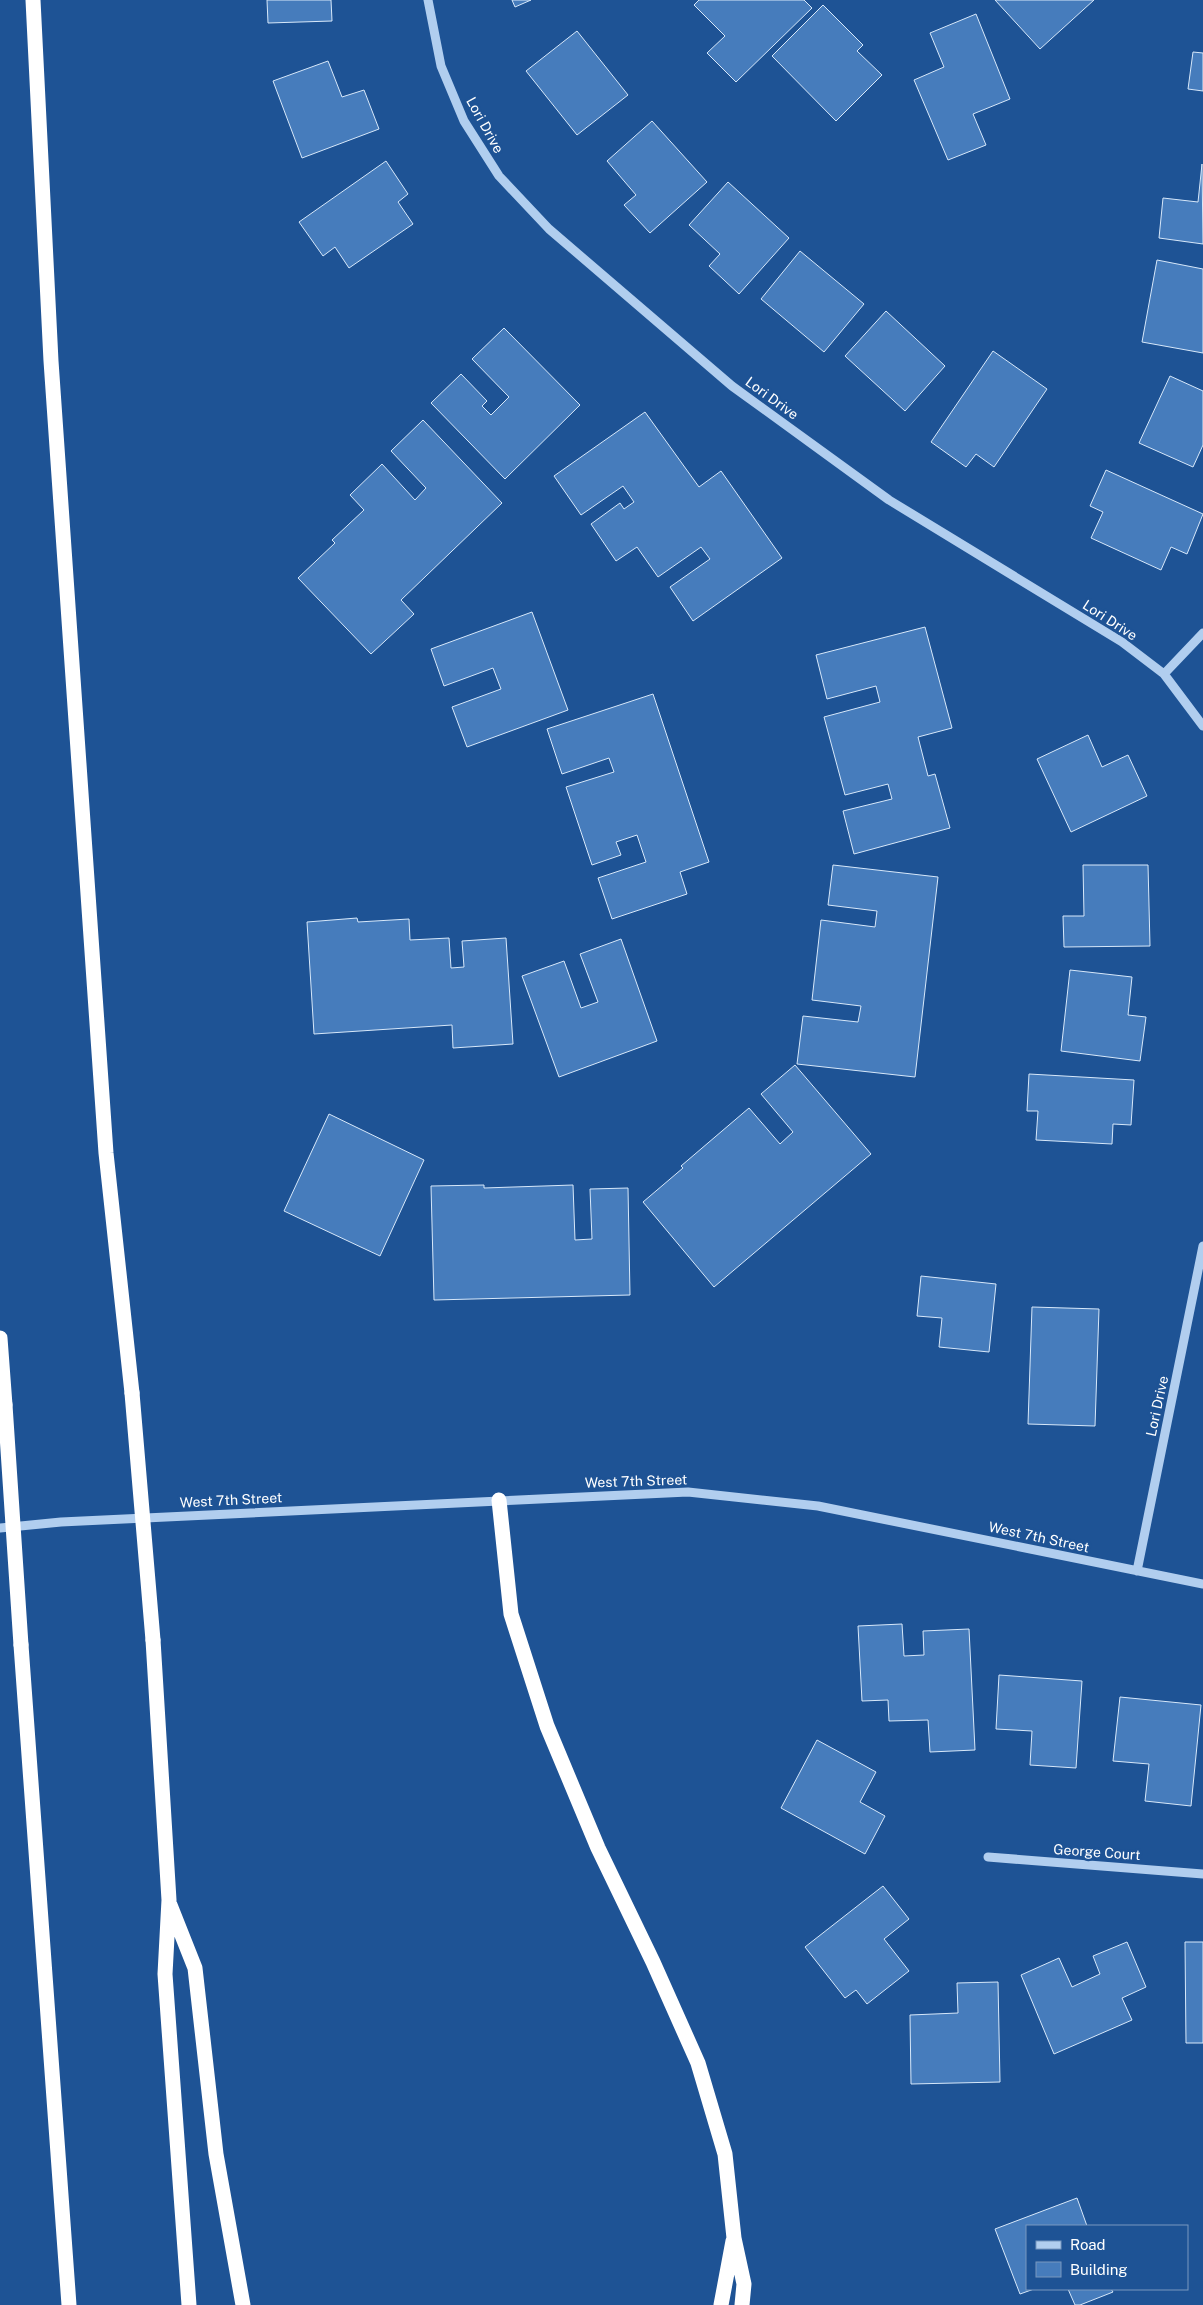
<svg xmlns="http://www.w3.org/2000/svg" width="1203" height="2305" font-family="'Public Sans',sans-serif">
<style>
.building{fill:#467cbc;stroke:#d7e8fa}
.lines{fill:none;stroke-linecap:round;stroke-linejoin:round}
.minor{stroke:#b1ceef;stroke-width:9}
.highway{stroke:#fff;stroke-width:15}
.highway-bridge{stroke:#fff;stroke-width:15}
.labels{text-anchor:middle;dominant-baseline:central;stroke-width:5;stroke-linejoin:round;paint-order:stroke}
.street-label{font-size:14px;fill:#fff;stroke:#1e5395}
</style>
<rect width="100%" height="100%" fill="#1e5395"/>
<path class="building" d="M267 0H331L332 21 268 23Z
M512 0H531L515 7Z
M699 0H804L812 8 736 82 707 53 725 36 694 5Z
M995 0H1094L1040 49Z
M823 5 863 45 857 51 882 75 836 121 772 56Z
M976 14 1010 99 973 114 986 145 948 160 914 80 944 67 930 33Z
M577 31 628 95 577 135 526 71Z
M1193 52 1203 53V91L1188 89Z
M328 61 342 97 364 90 379 129 302 158 273 81Z
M652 121 707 182 650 233 624 205 636 195 607 161Z
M386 161 408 194 398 202 413 224 349 268 335 247 323 256 299 222Z
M1202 164 1203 244 1159 238 1163 198 1198 202Z
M728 182 789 238 739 294 709 266 720 254 689 225Z
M800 251 864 304 824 352 761 299Z
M1157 260 1203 269V353L1142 342Z
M886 311 945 366 905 411 845 356Z
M504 328 580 405 505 479 431 403 461 374 487 401 482 406 491 415 509 397 472 359Z
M993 351 1047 389 994 467 976 454 966 467 931 442Z
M1170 376 1203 391V445L1193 467 1139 443Z
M645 412 699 487 721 471 782 558 693 621 670 587 710 559 701 547 658 577 637 547 616 561 591 524 620 503 624 509 634 502 623 486 581 515 554 476Z
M423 420 502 503 401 600 414 614 371 654 298 578 335 543 332 540 364 510 350 495 382 464 415 500 426 488 391 451Z
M1106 470 1203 514 1187 554 1171 547 1161 570 1091 538 1103 512 1090 506Z
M532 612 568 710 467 747 452 707 501 689 493 668 444 686 431 649Z
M925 627 952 728 918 737 928 776 935 774 950 828 854 854 843 811 892 799 888 784 845 795 824 717 880 702 876 686 827 699 816 655Z
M653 694 709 862 680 872 687 894 612 919 598 878 646 862 637 835 616 842 621 855 592 865 566 787 614 772 609 758 562 774 547 729Z
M1088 735 1102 767 1128 755 1147 796 1071 832 1037 759Z
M833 865 938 877 915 1077 797 1064 803 1016 858 1022 861 1006 812 1000 821 920 875 927 877 911 828 905Z
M1083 865H1148L1150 946 1064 947 1063 916H1084Z
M357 918 358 922 409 919 410 940 449 938 451 968 464 967 462 941 506 938 513 1044 453 1048 452 1025 314 1034 307 922Z
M621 939 657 1041 559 1077 522 976 564 961 581 1008 598 1002 580 954Z
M1070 970 1132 977 1128 1015 1146 1017 1140 1061 1061 1051Z
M795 1065 871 1154 714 1287 643 1202 683 1168 681 1166 749 1108 780 1144 793 1132 761 1094Z
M1029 1074 1134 1080 1131 1125 1113 1124 1112 1144 1036 1140 1038 1111H1027Z
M329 1114 424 1160 380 1256 284 1211Z
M484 1185V1188L573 1185 575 1240 592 1239 590 1189 628 1188 630 1295 434 1300 431 1186Z
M921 1276 996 1284 989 1352 939 1347 942 1318 917 1316Z
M1032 1307 1099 1309 1095 1426 1028 1424Z
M902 1624 904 1656 924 1655 923 1631 969 1629 975 1750 930 1752 928 1720 889 1721 888 1700 862 1701 858 1626Z
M999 1675 1082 1681 1076 1768 1030 1765 1032 1731 996 1729Z
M1120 1697 1201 1705 1191 1806 1145 1801 1149 1764 1113 1761Z
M817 1740 876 1772 860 1802 885 1816 865 1854 781 1808Z
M883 1886 909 1919 884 1939 909 1971 867 2004 856 1990 845 1998 805 1947Z
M1127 1942 1146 1987 1122 1998 1132 2020 1054 2054 1021 1975 1059 1958 1072 1987 1100 1974 1093 1956Z
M1185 1942H1203V2043H1186Z
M998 1982 1000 2082 911 2084 910 2015 958 2013 957 1983Z
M1077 2198 1087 2226H1027V2289H1034L1020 2294 995 2229Z
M1068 2289H1111L1113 2292 1080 2305H1075Z"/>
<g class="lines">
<path class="minor" d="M428 0 441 66 464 121 499 176 549 229 732 386 889 500 1122 642 1164 674 1203 726
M1164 674 1203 633
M0 1528 61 1522 688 1492 818 1506 1203 1584
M1137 1571 1203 1246
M988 1857 1203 1874"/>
<path class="highway" d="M33 0 51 361 106 1153 132 1393
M0 1338 5 1405
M499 1500 511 1614 547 1726 598 1848 653 1962 698 2063 725 2154 734 2238 744 2284 742 2305
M153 1640 169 1900 165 1974 189 2305
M21 1645 69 2305
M170 1905 195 1968 216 2154 243 2305
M721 2305 733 2241"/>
<path class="highway-bridge" d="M132 1393 153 1640
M5 1405 21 1645"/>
</g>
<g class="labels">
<g class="street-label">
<text transform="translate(485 125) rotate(61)">Lori Drive</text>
<text transform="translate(772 398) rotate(36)">Lori Drive</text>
<text transform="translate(1110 620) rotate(33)">Lori Drive</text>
<text transform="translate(1157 1406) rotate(-78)">Lori Drive</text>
<text transform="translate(636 1481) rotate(-2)">West 7th Street</text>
<text transform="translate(231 1500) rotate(-3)">West 7th Street</text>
<text transform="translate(1039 1537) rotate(12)">West 7th Street</text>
<text transform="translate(1097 1852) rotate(4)">George Court</text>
</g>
</g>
<rect x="1026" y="2225" width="162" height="65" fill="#1e5395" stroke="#7898bf"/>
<rect x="1036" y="2241" width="25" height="8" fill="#b1ceef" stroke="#7898bf"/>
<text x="1070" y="2250" font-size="15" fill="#ffffff">Road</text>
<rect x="1036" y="2262" width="25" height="15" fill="#467cbc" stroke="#7898bf"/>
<text x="1070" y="2275" font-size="15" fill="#ffffff">Building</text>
</svg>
